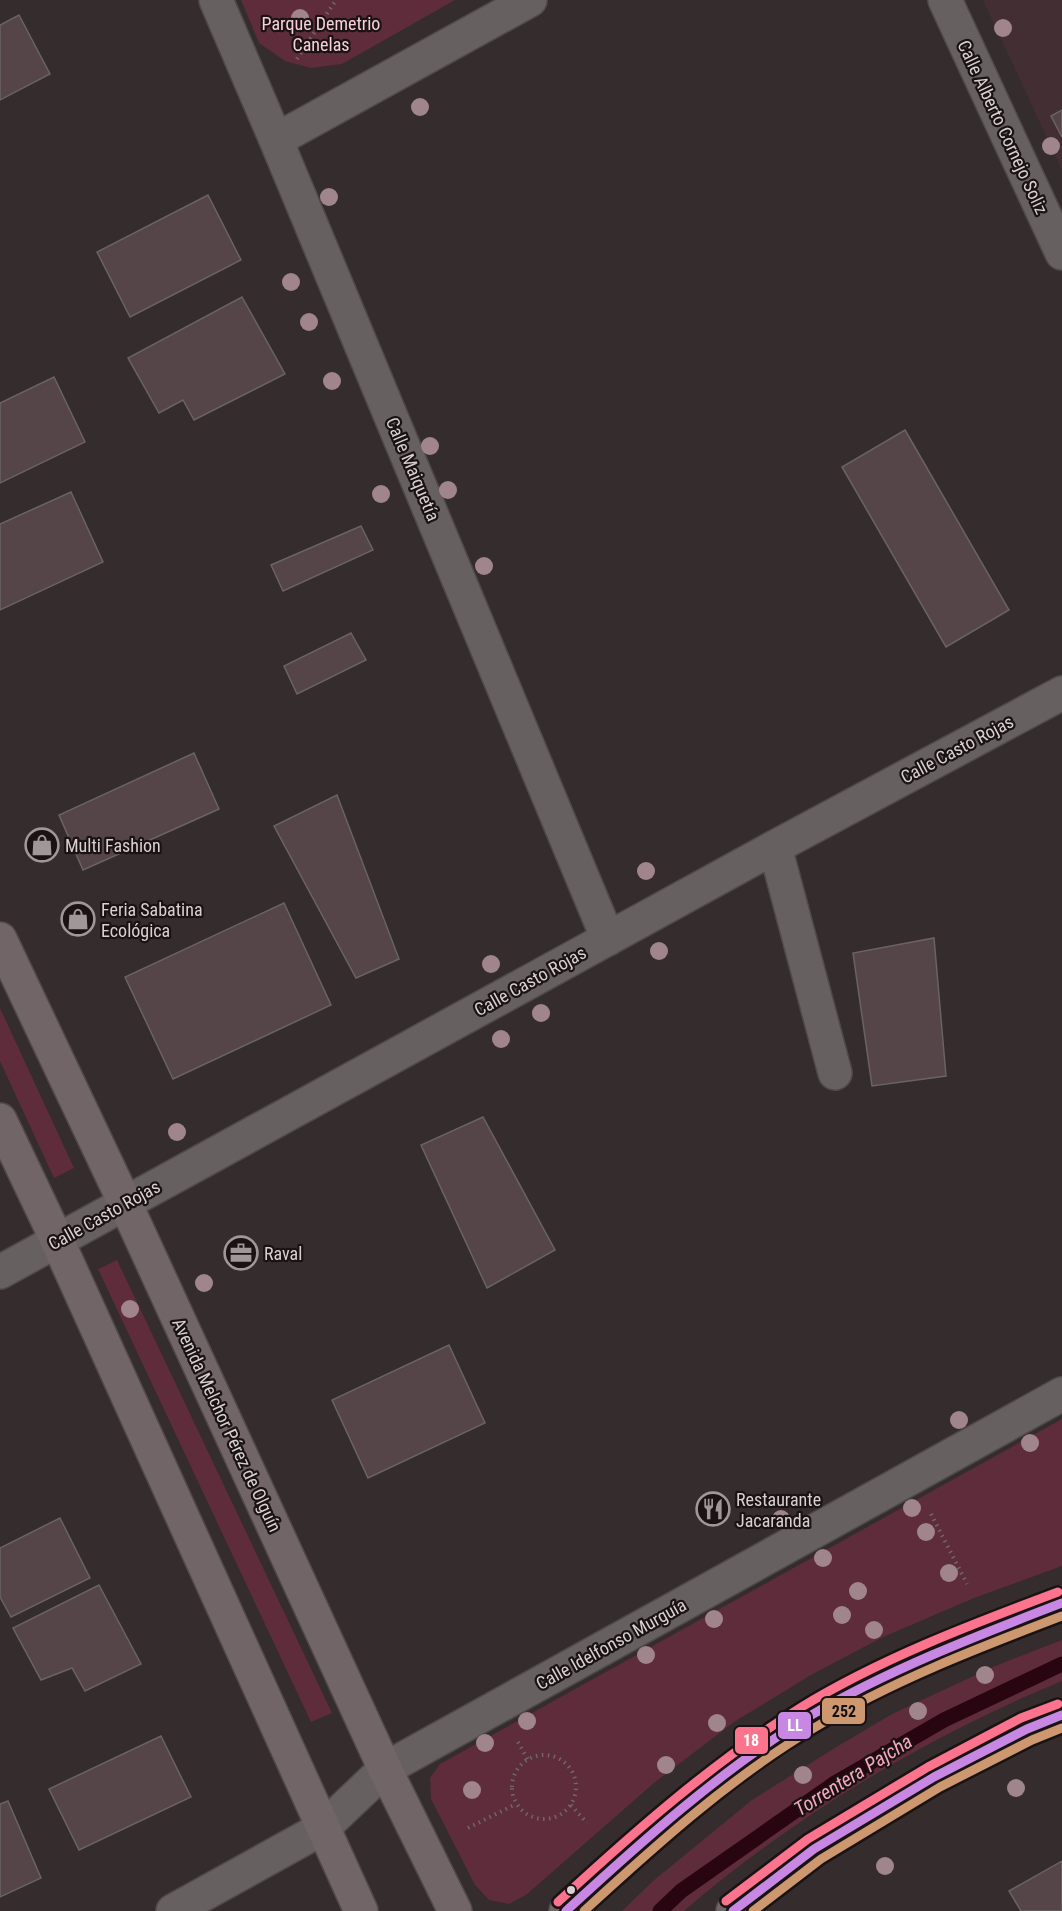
<svg xmlns="http://www.w3.org/2000/svg" width="1062" height="1911" font-family="'Roboto Condensed',sans-serif">
<style>
.built{fill:#432f33}
.green{fill:#5e2c3b}
.lines{fill:none;stroke-linecap:round;stroke-linejoin:round}
.stream{stroke:#290411;stroke-width:15}
.building{fill:#554548;stroke:#6a6364;stroke-width:1.5}
.minor-casing{stroke:#50494b;stroke-width:36}
.major-casing{stroke:#50494b;stroke-width:36}
.highway-casing{stroke:#50494b;stroke-width:36}
.path{stroke:#6e6868;stroke-width:4;stroke-dasharray:1.5 4.5;stroke-linecap:butt}
.minor{stroke:#666061;stroke-width:33}
.major{stroke:#706668;stroke-width:33}
.highway{stroke:#726568;stroke-width:33}
.bus-1-casing{stroke:#1a1314;stroke-width:14}
.bus-2-casing{stroke:#1a1314;stroke-width:14}
.bus-3-casing{stroke:#1a1314;stroke-width:14}
.bus-1{stroke:#c787e3;stroke-width:9}
.bus-2{stroke:#cd976f;stroke-width:9}
.bus-3{stroke:#fc738d;stroke-width:9}
.tree{fill:#a0868c}
.bus-dot{fill:#dad0d2;stroke:#1a1314;stroke-width:2}
.labels{text-anchor:middle;dominant-baseline:central;stroke-width:4.5;stroke-linejoin:round;paint-order:stroke}
.park-label{font-size:18px;fill:#f9d0d9;stroke:#1a1314}
.street-label{font-size:18px;fill:#dad0d2;stroke:#1a1314}
.poi-label{font-size:18px;fill:#dad0d2;stroke:#1a1314;text-anchor:start}
.water-label{font-size:20px;font-style:italic;fill:#f8a8bc;stroke:#1a1314}
.line-badge{stroke:#1a1314;stroke-width:2}
.badge-label{font-size:16px;text-anchor:middle;font-weight:bold;fill:#fff}
.pale-badge-label{font-size:16px;text-anchor:middle;font-weight:bold;fill:#111}
</style>
<rect width="100%" height="100%" fill="#342c2d"/>
<path class="built" d="M983 0H1062V170Z"/>
<path class="green" d="M241 0H455L342 64 311 68 285 61 259 43Z
M0 1008 74 1168 54 1178 0 1061Z
M117 1260 332 1713 311 1722 98 1269Z
M1062 1419V1566L974 1598 883 1637 811 1675 734 1722 654 1783 526 1895 509 1904 489 1900 475 1885 431 1799 430 1778 440 1764Z
M1062 1640V1681C928 1736 794 1816 684 1911H622L653 1881 752 1800 833 1749 892 1714 995 1666Z"/>
<g class="lines">
<path class="stream" d="M660 1911 681 1891 835 1783 944 1720 1062 1664"/>
</g>
<path class="building" d="M19 15 50 74 0 100V25Z
M1062 110V137L1051 116Z
M208 195 241 260 130 317 97 252Z
M242 297 285 374 194 420 183 400 159 413 128 358Z
M54 377 85 442 0 483V403Z
M905 430 1009 610 946 647 842 467Z
M71 492 103 562 0 610V524Z
M361 526 373 550 283 591 271 565Z
M351 633 366 660 297 694 284 666Z
M194 753 219 809 83 870 59 815Z
M337 795 399 959 356 978 274 826Z
M284 903 331 1005 173 1079 125 977Z
M934 938 946 1076 872 1086 853 953Z
M483 1117 555 1250 487 1288 421 1145Z
M449 1345 485 1423 368 1478 332 1400Z
M60 1518 90 1578 11 1617 0 1597V1548Z
M99 1585 141 1664 85 1691 72 1668 41 1680 13 1628Z
M161 1736 191 1797 79 1850 49 1789Z
M8 1801 41 1878 0 1897V1804Z
M1062 1861V1911H1021L1009 1891Z"/>
<g class="lines">
<defs>
<path id="minor" d="M216 0 276 140 608 939
M945 0 1062 253
M276 140 530 0
M775 847 835 1073
M0 1272 775 847 1062 693
M173 1911 323 1828 385 1769 1062 1394"/>
<path id="major" d="M566 1911C631 1851 698 1791 772 1742 787 1732 802 1720 818 1712 896 1668 979 1634 1062 1603
M733 1911 814 1849 934 1777 1027 1729 1062 1715"/>
<path id="highway" d="M0 939 125 1203 385 1769 455 1911
M0 1120 57 1240 361 1911"/>
</defs>
<use href="#minor" class="minor-casing"/>
<use href="#major" class="major-casing"/>
<use href="#highway" class="highway-casing"/>
<path class="path" d="M297 59 336 0
M931 1514 967 1584
M518 1742 528 1760
M512 1787a32 32 0 1 1 64 0a32 32 0 1 1-64 0Z
M571 1805 587 1823
M468 1828 516 1804"/>
<use href="#minor" class="minor"/>
<use href="#major" class="major"/>
<use href="#highway" class="highway"/>
<defs>
<path id="bus-1" d="M566 1911C642 1841 720 1771 808 1717 888 1670 976 1636 1062 1603
M733 1911 814 1849 934 1777 1027 1729 1062 1715"/>
<path id="bus-2" d="M584 1911C656 1845 730 1778 814 1728 892 1681 978 1648 1062 1616
M753 1911 821 1859 940 1787 1032 1740 1062 1728"/>
<path id="bus-3" d="M726 1901 808 1839 928 1767 1021 1718 1058 1704
M558 1902C634 1832 712 1763 800 1708 880 1659 970 1625 1058 1592"/>
</defs>
<use href="#bus-1" class="bus-1-casing"/>
<use href="#bus-2" class="bus-2-casing"/>
<use href="#bus-3" class="bus-3-casing"/>
<use href="#bus-1" class="bus-1"/>
<use href="#bus-2" class="bus-2"/>
<use href="#bus-3" class="bus-3"/>
</g>
<g class="tree">
<circle cx="300" cy="18" r="9"/>
<circle cx="1003" cy="28" r="9"/>
<circle cx="420" cy="107" r="9"/>
<circle cx="1051" cy="146" r="9"/>
<circle cx="329" cy="197" r="9"/>
<circle cx="291" cy="282" r="9"/>
<circle cx="309" cy="322" r="9"/>
<circle cx="332" cy="381" r="9"/>
<circle cx="430" cy="446" r="9"/>
<circle cx="448" cy="490" r="9"/>
<circle cx="381" cy="494" r="9"/>
<circle cx="484" cy="566" r="9"/>
<circle cx="646" cy="871" r="9"/>
<circle cx="659" cy="951" r="9"/>
<circle cx="491" cy="964" r="9"/>
<circle cx="541" cy="1013" r="9"/>
<circle cx="501" cy="1039" r="9"/>
<circle cx="177" cy="1132" r="9"/>
<circle cx="204" cy="1283" r="9"/>
<circle cx="130" cy="1309" r="9"/>
<circle cx="959" cy="1420" r="9"/>
<circle cx="1030" cy="1443" r="9"/>
<circle cx="912" cy="1508" r="9"/>
<circle cx="781" cy="1519" r="9"/>
<circle cx="926" cy="1532" r="9"/>
<circle cx="823" cy="1558" r="9"/>
<circle cx="949" cy="1573" r="9"/>
<circle cx="858" cy="1591" r="9"/>
<circle cx="842" cy="1615" r="9"/>
<circle cx="714" cy="1619" r="9"/>
<circle cx="874" cy="1630" r="9"/>
<circle cx="646" cy="1655" r="9"/>
<circle cx="985" cy="1675" r="9"/>
<circle cx="918" cy="1711" r="9"/>
<circle cx="527" cy="1721" r="9"/>
<circle cx="717" cy="1723" r="9"/>
<circle cx="485" cy="1743" r="9"/>
<circle cx="666" cy="1765" r="9"/>
<circle cx="803" cy="1775" r="9"/>
<circle cx="1016" cy="1788" r="9"/>
<circle cx="472" cy="1790" r="9"/>
<circle cx="885" cy="1866" r="9"/>
</g>
<defs>
<symbol id="shop-ring" viewBox="-11 -11 22 22"><circle r="9.5" fill="#1a1314" stroke="#a09798" stroke-width="1.5"/><path d="M-5-2.5h2.3a2.7 3.5 0 0 1 5.4 0H5L5.5 6h-11ZM-1.5-2.5h3a1.5 2.3 0 0 0-3 0Z" fill="#a09798"/></symbol>
<symbol id="office-ring" viewBox="-11 -11 22 22"><circle r="9.5" fill="#1a1314" stroke="#a09798" stroke-width="1.5"/><path d="M-6-3h4V-5.5h4V-3h4V5H-6ZM-1-4.5V-3h2v-1.5ZM-6 0V1H6V0Z" fill="#a09798"/></symbol>
<symbol id="restaurant-ring" viewBox="-11 -11 22 22"><circle r="9.5" fill="#1a1314" stroke="#a09798" stroke-width="1.5"/><path d="M-5-6h1v4h1v-4h1v4h1v-4h1v5L-1.5 .5V6h-2V.5L-5-1ZM5-6V6H3V1.5H1.5Q1.5-4 5-6Z" fill="#a09798"/></symbol>
</defs>
<g fill-rule="evenodd">
<use href="#shop-ring" x="23" y="826" width="38" height="38"/>
<use href="#shop-ring" x="59" y="900" width="38" height="38"/>
<use href="#office-ring" x="222" y="1234" width="38" height="38"/>
<use href="#restaurant-ring" x="694" y="1490" width="38" height="38"/>
</g>
<circle class="bus-dot" cx="571" cy="1890" r="5"/>
<g class="labels">
<g class="park-label">
<text x="321" y="23">Parque Demetrio<tspan x="321" dy="21">Canelas</tspan></text>
</g>
<g class="street-label">
<text transform="translate(1003 127) rotate(65)">Calle Alberto Cornejo Soliz</text>
<text transform="translate(413 469) rotate(67)">Calle Maiquetía</text>
<text transform="translate(957 749) rotate(-28)">Calle Casto Rojas</text>
<text transform="translate(530 981) rotate(-29)">Calle Casto Rojas</text>
<text transform="translate(104 1215) rotate(-29)">Calle Casto Rojas</text>
<text transform="translate(227 1425) rotate(65)">Avenida Melchor Pérez de Olguín</text>
<text transform="translate(611 1644) rotate(-29)">Calle Idelfonso Murguía</text>
</g>
<g class="poi-label">
<text x="65" y="845">Multi Fashion</text>
<text x="101" y="909">Feria Sabatina<tspan x="101" dy="21">Ecológica</tspan></text>
<text x="264" y="1253">Raval</text>
<text x="736" y="1499">Restaurante<tspan x="736" dy="21">Jacaranda</tspan></text>
</g>
<g class="water-label">
<text transform="translate(853 1775) rotate(-32)">Torrentera Pajcha</text>
</g>
</g>
<g class="line-badge">
<rect x="821" y="1697" width="45" height="28" rx="6" fill="#cd976f"/>
<rect x="777" y="1711" width="35" height="29" rx="6" fill="#c787e3"/>
<rect x="734" y="1726" width="35" height="29" rx="6" fill="#fc738d"/>
</g>
<g class="badge-label">
<text x="795" y="1731">LL</text>
<text x="751" y="1746">18</text>
</g>
<g class="pale-badge-label">
<text x="844" y="1717">252</text>
</g>
</svg>
